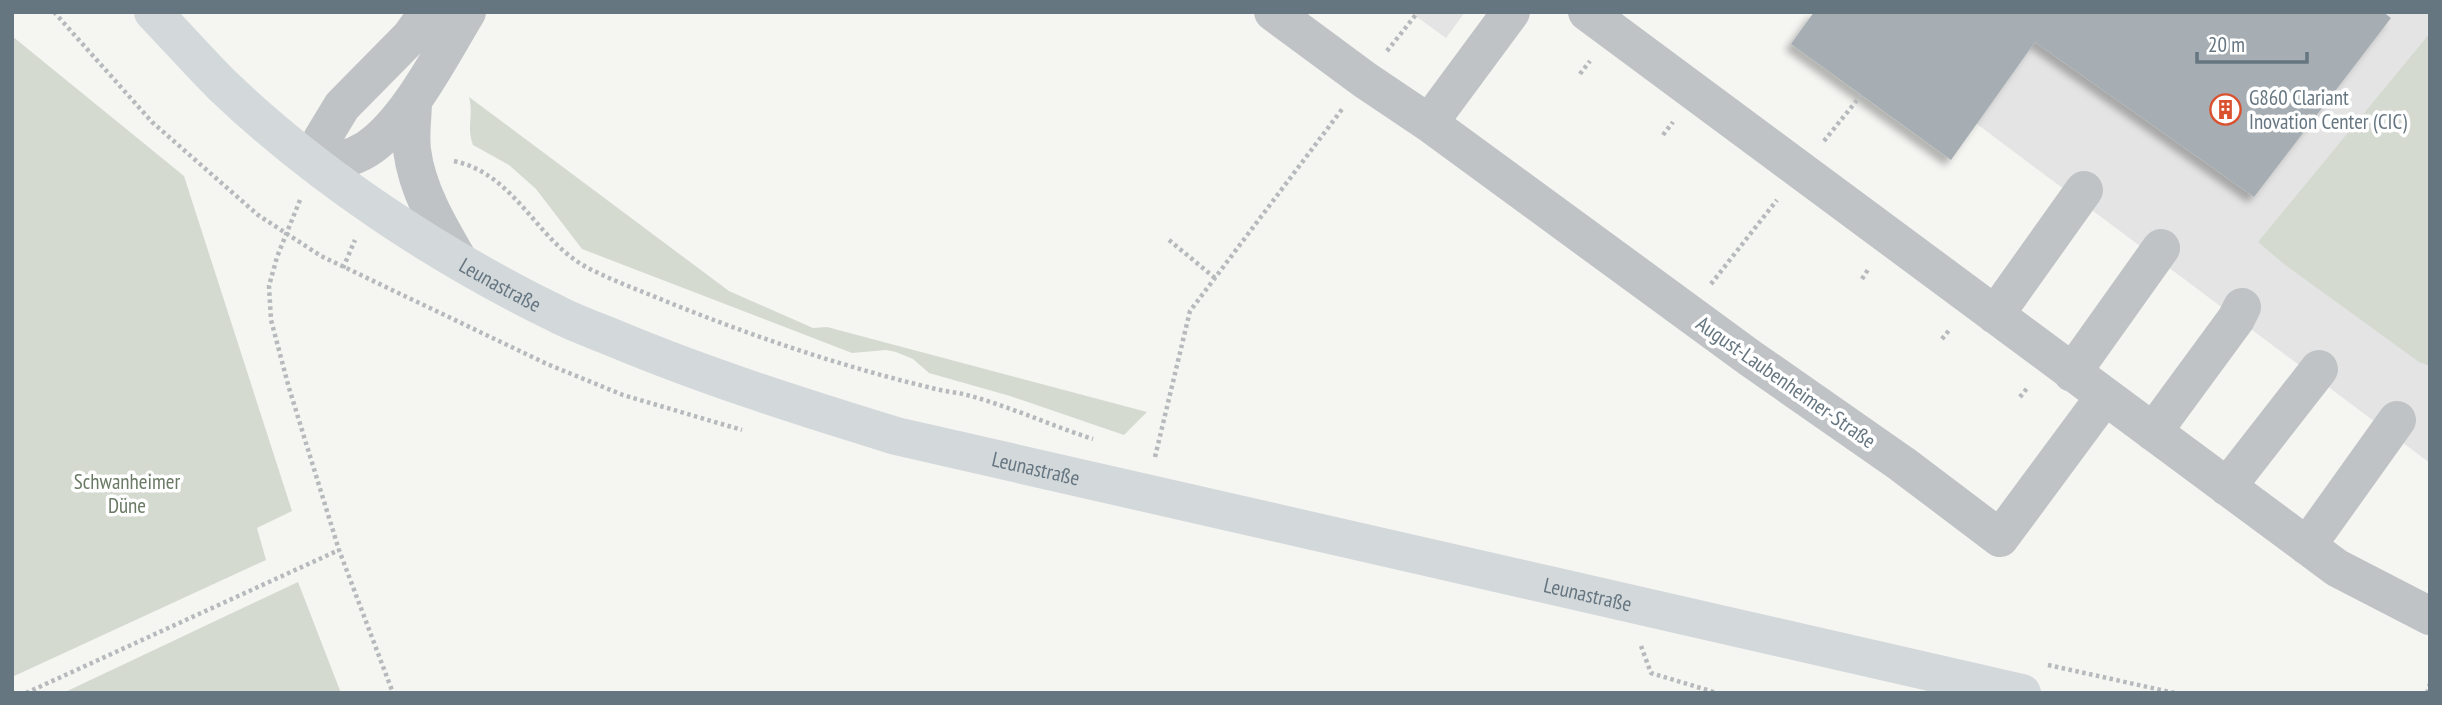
<svg xmlns="http://www.w3.org/2000/svg" width="2442" height="705" font-family="'PT Sans Narrow',sans-serif">
<style>
.built{fill:#e3e4e3}
.green{fill:#d5dad1}
.building{fill:#a6aeb3;filter:url(#shadow)}
.lines{fill:none;stroke-linecap:round;stroke-linejoin:round}
.path{stroke:#b7babc;stroke-width:4.5;stroke-dasharray:3.5 3.5;stroke-linecap:butt}
.minor{stroke:#bfc3c6;stroke-width:38}
.major{stroke:#d3d8db;stroke-width:38}
.labels{text-anchor:middle;dominant-baseline:central;stroke-width:7;stroke-linejoin:round;paint-order:stroke}
.poi-label{font-size:21px;fill:#667681;stroke:#fff;text-anchor:start}
.street-label{font-size:21px;fill:#667681;stroke:#fff}
.park-label{font-size:21px;fill:#697964;stroke:#fff}
</style>
<defs>
<filter id="shadow"><feDropShadow dx="-6" dy="6" stdDeviation="3.5" flood-color="#0004"/></filter>
</defs>
<rect width="100%" height="100%" fill="#f5f5f2"/>
<path class="built" d="M1410 12H1465L1446 38Z
M1814 12H2430V463L1977 124 1862 94 1791 44Z"/>
<path class="green" d="M2430 33V366L2419 362 2284 264 2258 242Z
M12 36 184 176 292 511 257 528 266 560 12 677Z
M469 97 729 291 813 328 827 327 1147 412 1124 435 1010 396 929 373 913 359 896 352 886 350 852 353 582 249 536 189 509 165 473 145C466 126 474 116 469 97Z
M298 582 341 693H63Z"/>
<path class="building" d="M1814 12H2383L2391 18 2254 197 2035 42 1951 160 1791 44Z"/>
<g class="lines">
<path class="path" d="M54 12 152 122 258 215 321 256 547 364 623 395 742 430
M1387 51 1418 12
M1580 74 1590 61
M1663 135 1673 122
M1824 141 1862 94
M454 161C518 175 537 244 592 270 618 283 644 292 670 303 755 337 843 367 932 388 942 391 953 392 963 394 1007 405 1049 425 1093 439
M300 200 277 257 269 286 271 320 289 388 339 550 393 693
M1169 240 1215 278
M343 268 355 240
M1862 279 1869 268
M1711 284 1777 200
M1942 339 1950 329
M2020 397 2028 387
M1155 457 1190 311 1343 108
M1641 646 1651 673 1717 693
M2048 665 2175 693
M26 693 339 550
M2427 693 2430 684"/>
<path class="minor" d="M428 12 411 36 342 106 322 139 315 163C333 163 351 159 367 149 407 123 442 53 467 12
M1273 12 1365 80 1429 123 1511 12
M1587 12 2337 568 2430 616
M413 100C413 116 410 134 412 150 417 190 439 227 459 261
M1429 123 1750 358 1902 464 2000 538 2105 396
M1995 315 2084 190
M2072 373 2161 248
M2153 432 2236 319 2242 307
M2227 487 2319 369
M2307 546 2397 420"/>
<path class="major" id="s1" d="M153 12C176 36 198 61 222 85 318 177 438 256 557 314 576 324 597 331 616 339 707 377 802 407 896 436L2022 693"/>
</g>
<defs>
<symbol id="building-ring" viewBox="-11 -11 22 22"><circle r="9.5" fill="#fff" stroke="#d9512e" stroke-width="1.5"/><path d="M-4-6H4V6H1V3H-1V6H-4ZM-2.5-4.3h1.7v1.8h-1.7ZM.8-4.3h1.7v1.8H.8ZM-2.5-1h1.7V.8h-1.7ZM.8-1h1.7V.8H.8Z" fill="#d9512e"/></symbol>
</defs>
<g fill-rule="evenodd">
<use href="#building-ring" x="2208" y="92" width="35" height="35"/>
</g>
<g class="labels">
<g class="poi-label">
<text x="2249" y="97">G860 Clariant<tspan x="2249" dy="24">Inovation Center (CIC)</tspan></text>
</g>
<g class="street-label">
<text stroke="none"><textPath href="#s1" startOffset="444">Leunastraße</textPath></text>
<text transform="translate(1786 382) rotate(35)">August-Laubenheimer-Straße</text>
<text stroke="none"><textPath href="#s1" startOffset="1012">Leunastraße</textPath></text>
<text stroke="none"><textPath href="#s1" startOffset="1578">Leunastraße</textPath></text>
</g>
<g class="park-label">
<text x="127" y="481">Schwanheimer<tspan x="127" dy="24">Düne</tspan></text>
</g>
</g>
<rect width="2442" height="705" fill="none" stroke="#667681" stroke-width="28"/>
<path d="M2197 52v10h110v-10" fill="none" stroke="#667681" stroke-width="3.5"/>
<text x="2208" y="52" font-size="21" fill="#667681" stroke="#ffffff" stroke-width="5" paint-order="stroke">20 m</text>
</svg>
